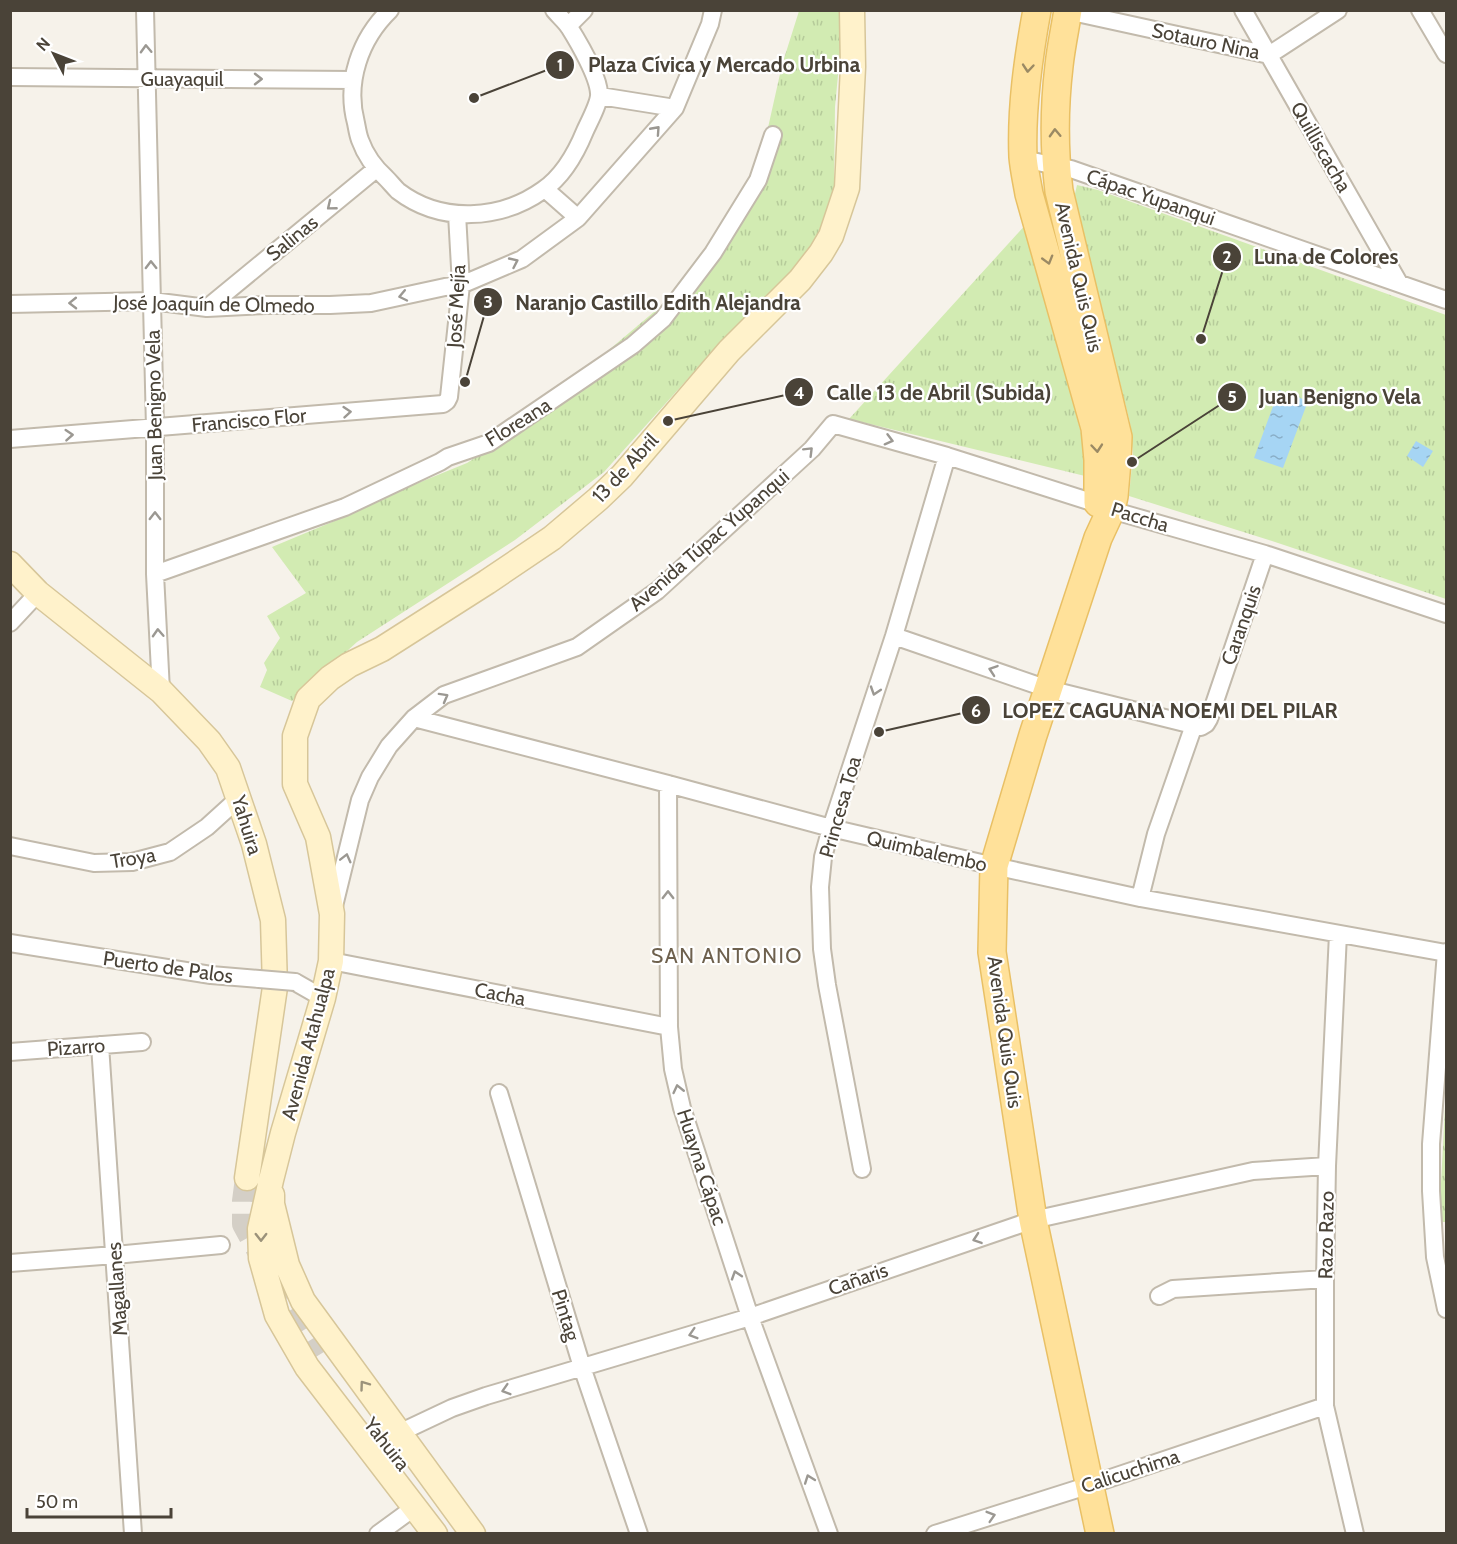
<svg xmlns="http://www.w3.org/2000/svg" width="1457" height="1544" font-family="Cabin,sans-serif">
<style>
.grass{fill:url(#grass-tufts)}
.water{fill:url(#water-ripples)}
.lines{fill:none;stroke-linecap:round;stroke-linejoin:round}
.secondary-tunnel{stroke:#d4cfc6;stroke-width:24;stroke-dasharray:24 12;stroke-linecap:butt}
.street-casing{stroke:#c2baac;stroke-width:20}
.secondary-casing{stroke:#d7c699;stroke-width:27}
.primary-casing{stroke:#e9c065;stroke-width:30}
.street{stroke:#fff;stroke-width:16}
.secondary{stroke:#fff2cb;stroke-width:24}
.primary{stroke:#ffe19a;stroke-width:27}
.street-bridge-casing{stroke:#c2baac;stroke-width:20;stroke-linecap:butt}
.street-bridge{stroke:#fff;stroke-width:16}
.oneway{stroke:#9b9892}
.oneway2{stroke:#9b8a64}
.oneway3{stroke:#9b927a}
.labels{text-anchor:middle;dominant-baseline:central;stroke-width:4.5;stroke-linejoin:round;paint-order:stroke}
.street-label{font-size:20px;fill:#4a4338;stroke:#fff}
.neighbourhood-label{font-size:21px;letter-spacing:1.5px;fill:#6e614e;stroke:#fff}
.leader{fill:none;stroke:#4a4338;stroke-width:2}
.callout-dot{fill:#4a4338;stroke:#fff;stroke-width:2}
.mark-label{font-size:18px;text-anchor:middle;font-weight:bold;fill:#fff}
.callout-label{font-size:21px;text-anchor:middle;font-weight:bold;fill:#4a4338;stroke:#fff;stroke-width:4.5;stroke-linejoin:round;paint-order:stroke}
</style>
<defs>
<pattern id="grass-tufts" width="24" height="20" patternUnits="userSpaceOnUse" patternTransform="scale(1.5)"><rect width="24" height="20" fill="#d2ebb2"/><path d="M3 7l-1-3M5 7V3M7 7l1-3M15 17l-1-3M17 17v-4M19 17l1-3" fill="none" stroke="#b6cb9a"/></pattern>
<pattern id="water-ripples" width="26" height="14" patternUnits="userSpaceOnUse" patternTransform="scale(1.5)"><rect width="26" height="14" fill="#a6d5f4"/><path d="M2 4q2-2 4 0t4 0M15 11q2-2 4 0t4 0" fill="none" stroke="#89aec7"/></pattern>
</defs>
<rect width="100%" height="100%" fill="#f6f2ea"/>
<path class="grass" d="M799 11H844L835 107 834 192 819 236 780 286 719 344 604 472 515 540 357 642 292 701 260 687 267 670 264 663 280 638 267 616 306 593 272 547 332 522 396 492 467 463 539 416 610 349 661 306 732 212 761 159 782 65Z
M1077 185 1098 190 1446 315V599L1272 541 1129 496 1133 454 1130 423 1074 198Z
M1028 222 1084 445 1085 476 849 419Z
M1446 1088V1222H1439Z"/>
<path class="water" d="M1279 390 1308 401 1283 468 1254 458Z
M1416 441 1433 451 1423 467 1407 456Z"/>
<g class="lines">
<path class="secondary-tunnel" d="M247 1178 244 1201V1224L293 1313 319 1355"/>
<defs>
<path id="street" d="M145 10 155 428V574L161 691
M390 10C360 39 345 82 356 123 357 128 358 135 360 140 365 154 375 168 386 178 390 182 394 187 398 191 441 224 501 220 543 190 562 177 576 153 585 131 589 122 600 102 599 93 598 76 579 43 569 27 565 21 559 16 554 10
M1063 10 1269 55 1338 10
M1243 10 1399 283
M1420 10 1446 54
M568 26 584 10
M10 77 353 80
M600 96 675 108
M1023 159 1071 169 1446 300
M545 189 578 218
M10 304 152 301 207 308 266 305H330L371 303 445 287 461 285 522 259 578 218 675 108 710 24 713 10
M207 308 376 169
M10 439 443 404 447 401 449 397 461 285 457 214
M155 574 345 507 440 462 448 457 489 443 633 345 663 319 713 253 758 180 773 135
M10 623 38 593
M894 636 1048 689 1201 727 1206 724 1209 719 1265 554
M414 718 668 784 831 828 994 866 1140 898 1446 953
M668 784 669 1027 673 1069 682 1108 750 1317 829 1534
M10 846 94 863 132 862 170 852 207 827 239 798
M1140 898 1156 834 1194 725
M334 906 360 800 370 777 389 746 414 718 444 695 577 647 657 591 812 449 833 424 947 456 1098 504 1111 510 1265 554 1446 614
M1338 934 1327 1166 1325 1279V1406L1355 1534
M10 943 211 975 259 979
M1446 952 1431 1144V1191L1435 1257 1446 1309
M331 961 669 1027
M295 982 323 998
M100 1045 133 1534
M10 1052 142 1042
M499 1093 582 1367 639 1534
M862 1169 827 985 822 949 820 887 823 857 831 828 894 636 947 456
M10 1263 115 1255 221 1245
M1159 1296 1173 1289 1325 1279
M399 1433 452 1408 486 1396 750 1317 1033 1220 1253 1171 1327 1166
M378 1534 415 1507
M935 1534 1090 1485 1325 1406"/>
<path id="secondary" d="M10 564 38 593 161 691 209 741 228 768 254 844 273 920 275 987 247 1178
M272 1195V1204L287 1265 303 1301 473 1534
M435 1534 307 1367 277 1315 261 1258 260 1229 271 1180 283 1133 323 998 331 961 332 914 318 837 295 784V736L308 699 330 678 349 665 382 649 487 582 552 538 598 499 622 476 729 351 800 280 821 253 831 236 847 188 853 67 852 10"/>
<path id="primary" d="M1037 10C1028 59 1021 108 1023 157 1024 169 1027 182 1029 194L1095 428 1098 460V503
M1068 10C1065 29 1061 47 1059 66 1054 108 1054 150 1059 191L1118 437 1117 461 1114 496 1111 510 1098 538 1033 735 994 866 992 952 1033 1220 1100 1534"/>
</defs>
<use href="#street" class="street-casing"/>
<use href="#secondary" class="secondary-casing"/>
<use href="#primary" class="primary-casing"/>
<use href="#street" class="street"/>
<use href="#secondary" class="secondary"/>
<use href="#primary" class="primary"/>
<defs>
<path id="street-bridge" d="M259 979 295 982"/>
</defs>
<use href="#street-bridge" class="street-bridge-casing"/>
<use href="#street-bridge" class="street-bridge"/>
</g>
<defs><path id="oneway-chevron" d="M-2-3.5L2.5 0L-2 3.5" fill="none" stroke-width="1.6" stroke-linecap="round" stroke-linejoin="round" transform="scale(1.5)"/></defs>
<g class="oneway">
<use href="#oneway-chevron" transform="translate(146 49) rotate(-92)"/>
<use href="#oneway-chevron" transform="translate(258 79)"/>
<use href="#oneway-chevron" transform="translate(656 130) rotate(-48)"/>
<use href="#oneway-chevron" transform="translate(331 206) rotate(141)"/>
<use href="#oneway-chevron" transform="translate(514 262) rotate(-25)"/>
<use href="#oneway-chevron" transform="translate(151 265) rotate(-91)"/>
<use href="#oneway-chevron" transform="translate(403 296) rotate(168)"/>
<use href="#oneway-chevron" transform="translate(73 303) rotate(179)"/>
<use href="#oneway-chevron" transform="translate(347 412) rotate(-5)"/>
<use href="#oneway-chevron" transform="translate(69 435) rotate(-4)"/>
<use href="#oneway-chevron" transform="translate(889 440) rotate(15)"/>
<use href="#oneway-chevron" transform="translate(809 451) rotate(-45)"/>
<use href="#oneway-chevron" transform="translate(155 516) rotate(-90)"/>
<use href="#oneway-chevron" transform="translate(158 633) rotate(-93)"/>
<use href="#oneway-chevron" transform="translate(993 670) rotate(-161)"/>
<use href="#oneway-chevron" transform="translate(875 691) rotate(108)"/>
<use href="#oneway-chevron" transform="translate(444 697) rotate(-29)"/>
<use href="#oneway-chevron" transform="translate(346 858) rotate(-76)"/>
<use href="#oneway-chevron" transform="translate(668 895) rotate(-90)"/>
<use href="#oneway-chevron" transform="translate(678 1089) rotate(-103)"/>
<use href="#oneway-chevron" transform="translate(977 1239) rotate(161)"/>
<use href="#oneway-chevron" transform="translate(736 1275) rotate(-108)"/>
<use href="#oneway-chevron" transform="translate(693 1334) rotate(163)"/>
<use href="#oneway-chevron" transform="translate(506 1390) rotate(163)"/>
<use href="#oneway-chevron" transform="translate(809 1479) rotate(-110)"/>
<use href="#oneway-chevron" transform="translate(991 1516) rotate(-17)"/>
</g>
<g class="oneway2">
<use href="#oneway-chevron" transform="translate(1028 68) rotate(95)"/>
<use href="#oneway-chevron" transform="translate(1055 133) rotate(-92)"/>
<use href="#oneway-chevron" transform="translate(1048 260) rotate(74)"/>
<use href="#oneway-chevron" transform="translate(1097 448) rotate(85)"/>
</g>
<g class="oneway3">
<use href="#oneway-chevron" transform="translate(261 1237) rotate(90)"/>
<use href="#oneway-chevron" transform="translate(364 1385) rotate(-126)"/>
</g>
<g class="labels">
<g class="street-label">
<text transform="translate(1206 41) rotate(12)">Sotauro Nina</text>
<text x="182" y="79">Guayaquil</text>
<text transform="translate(1321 147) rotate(60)">Quilliscacha</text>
<text transform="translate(1151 197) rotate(19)">Cápac Yupanqui</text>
<text transform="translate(292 238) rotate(-39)">Salinas</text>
<text transform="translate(1079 277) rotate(77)">Avenida Quis Quis</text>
<text transform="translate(214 304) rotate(1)">José Joaquín de Olmedo</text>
<text transform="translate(456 306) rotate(-87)">José Mejía</text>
<text transform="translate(154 405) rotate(-91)">Juan Benigno Vela</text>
<text transform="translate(249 420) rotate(-5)">Francisco Flor</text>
<text transform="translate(518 422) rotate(-32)">Floreana</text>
<text transform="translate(625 468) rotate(-47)">13 de Abril</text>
<text transform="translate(1140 517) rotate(17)">Paccha</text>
<text transform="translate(709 540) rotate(-41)">Avenida Túpac Yupanqui</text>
<text transform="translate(1241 625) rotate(-71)">Caranquis</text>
<text transform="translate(840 807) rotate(-74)">Princesa Toa</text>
<text transform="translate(247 825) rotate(73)">Yahuira</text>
<text transform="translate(927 851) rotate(13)">Quimbalembo</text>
<text transform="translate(133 858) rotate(-9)">Troya</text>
<text transform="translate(168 967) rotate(8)">Puerto de Palos</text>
<text transform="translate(500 994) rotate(11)">Cacha</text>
<text transform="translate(1005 1032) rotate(82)">Avenida Quis Quis</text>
<text transform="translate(308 1044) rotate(-75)">Avenida Atahualpa</text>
<text transform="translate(76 1047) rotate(-4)">Pizarro</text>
<text transform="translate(702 1167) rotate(72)">Huayna Cápac</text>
<text transform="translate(1326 1235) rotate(-89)">Razo Razo</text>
<text transform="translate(858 1279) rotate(-19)">Cañaris</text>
<text transform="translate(117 1289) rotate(-94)">Magallanes</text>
<text transform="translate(566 1315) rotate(73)">Pintag</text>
<text transform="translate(387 1444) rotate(52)">Yahuira</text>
<text transform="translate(1130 1471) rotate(-18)">Calicuchima</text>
</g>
<g class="neighbourhood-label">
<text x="727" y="955">SAN ANTONIO</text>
</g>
</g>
<path class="leader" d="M474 98L560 65M1201 339L1227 257M465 382L488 302M668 421L799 392M1132 462L1232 397M879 732L976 710"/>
<g class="callout-dot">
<circle cx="474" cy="98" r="6"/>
<circle cx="1201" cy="339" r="6"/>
<circle cx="465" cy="382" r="6"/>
<circle cx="668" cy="421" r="6"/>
<circle cx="1132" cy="462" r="6"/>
<circle cx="879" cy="732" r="6"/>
<circle cx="560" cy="65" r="15"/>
<circle cx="1227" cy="257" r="15"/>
<circle cx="488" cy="302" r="15"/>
<circle cx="799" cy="392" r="15"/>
<circle cx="1232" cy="397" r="15"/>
<circle cx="976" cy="710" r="15"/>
</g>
<g class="mark-label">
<text x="560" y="71">1</text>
<text x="1227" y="263">2</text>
<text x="488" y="308">3</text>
<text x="799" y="399">4</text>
<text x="1232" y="403">5</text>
<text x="976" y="717">6</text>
</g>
<g class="callout-label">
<text x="724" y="72">Plaza Cívica y Mercado Urbina</text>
<text x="1326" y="264">Luna de Colores</text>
<text x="658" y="310">Naranjo Castillo Edith Alejandra</text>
<text x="939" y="400">Calle 13 de Abril (Subida)</text>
<text x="1340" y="404">Juan Benigno Vela</text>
<text x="1170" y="718">LOPEZ CAGUANA NOEMI DEL PILAR</text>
</g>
<rect width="1457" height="1544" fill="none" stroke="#4a4338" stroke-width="24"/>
<g transform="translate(54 54) rotate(312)" stroke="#ffffff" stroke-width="4.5" paint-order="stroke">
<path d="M0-4.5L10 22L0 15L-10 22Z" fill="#4a4338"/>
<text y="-9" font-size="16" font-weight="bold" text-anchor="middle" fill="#4a4338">N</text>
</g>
<path d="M27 1508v9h144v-9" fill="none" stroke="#4a4338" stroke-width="3"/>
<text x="36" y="1508" font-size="18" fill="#4a4338" stroke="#ffffff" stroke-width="4.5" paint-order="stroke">50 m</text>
</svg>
